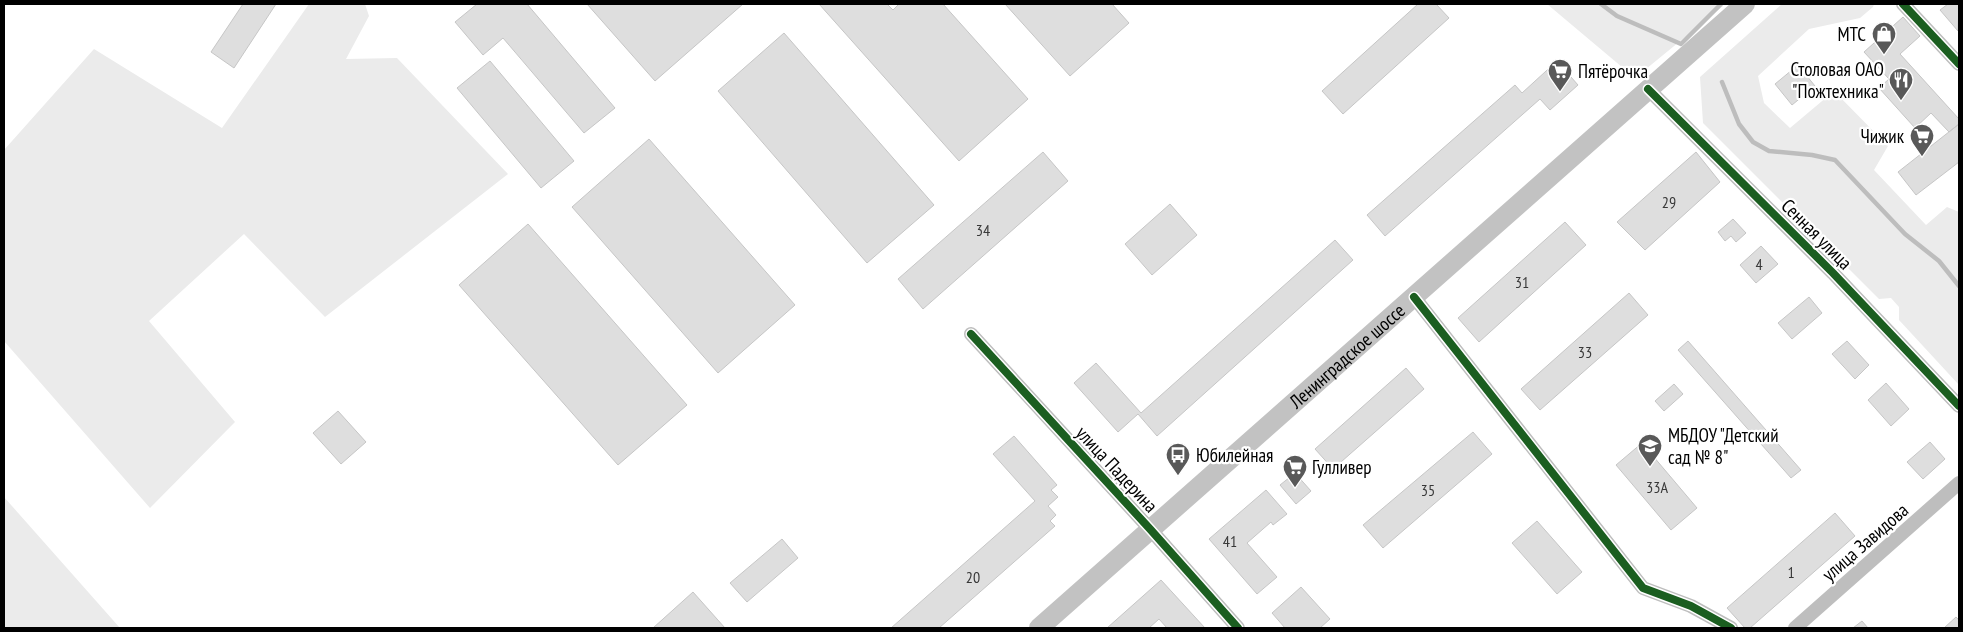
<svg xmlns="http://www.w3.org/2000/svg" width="1963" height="632" font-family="'PT Sans Narrow',sans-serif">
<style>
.green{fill:#ebebeb}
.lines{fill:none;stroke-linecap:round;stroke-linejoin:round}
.stream{stroke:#bdbdbd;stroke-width:4.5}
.building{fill:#dedede;stroke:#c6c6c6}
.street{stroke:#bebebe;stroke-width:14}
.secondary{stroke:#c2c2c2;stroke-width:20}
.cycleway-casing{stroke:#fff;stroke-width:11}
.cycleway{stroke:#1b5e20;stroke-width:8}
.labels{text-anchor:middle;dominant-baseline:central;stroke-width:4.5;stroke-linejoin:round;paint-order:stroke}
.number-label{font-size:16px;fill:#383838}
.poi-label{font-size:19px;fill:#000;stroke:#fff;text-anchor:start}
.street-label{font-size:19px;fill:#000;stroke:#fff}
</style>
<rect width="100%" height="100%" fill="#fff"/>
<path class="green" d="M309 4H365L369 16 346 59 397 58 508 174 325 317 244 234 149 321 235 422 150 508 4 341V150L94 49 222 128Z
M1547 4H1721L1723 6 1635 78Z
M1782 4H1874L1873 7 1860 18 1809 29 1758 76 1764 103 1790 128 1834 91 1888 146 1874 170 1926 225 1947 207 1959 212V385L1899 320V307L1891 298 1879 299 1703 123 1700 77Z
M4 497 120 628H4Z"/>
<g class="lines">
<path class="stream" d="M1601 4 1617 16 1681 44 1721 4
M1722 82 1739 124 1753 142 1769 151 1812 155 1835 160 1905 234 1939 261 1959 286"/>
</g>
<path class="building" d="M243 4H276L234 68 211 52Z
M477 4H527L615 108 584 133 503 38 483 55 455 22Z
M587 4H743L655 81Z
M819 4H887L893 10 899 4H943L1028 99 959 161Z
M1005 4H1112L1129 23 1070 76Z
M1418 4H1436L1449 18 1343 114 1322 91Z
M1948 4H1959L1958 31 1940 10Z
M1903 17 1920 36 1900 54 1959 119V124L1949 132 1931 113 1915 128 1879 88 1889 79 1864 52Z
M784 33 934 205 867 263 718 91Z
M490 61 574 161 541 188 457 88Z
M1557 61 1578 85 1550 110 1540 99 1385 236 1367 215 1515 85 1522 93Z
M1798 65 1815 86 1792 105 1775 84Z
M1959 124V162L1916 195 1898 172Z
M649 139 795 305 718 373 572 207Z
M1043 152 1068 181 923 309 898 279Z
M1696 152 1720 182 1645 250 1617 222Z
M1170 204 1197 235 1152 275 1125 244Z
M1733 219 1746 233 1736 242 1731 236 1725 241 1718 232Z
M1565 222 1586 245 1479 342 1458 318Z
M528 224 687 405 618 465 459 285Z
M1335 240 1353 260 1157 436 1138 414 1118 432 1074 383 1096 363 1141 413Z
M1761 246 1778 264 1756 283 1740 265Z
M1629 293 1648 315 1540 410 1521 389Z
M1809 297 1822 313 1792 339 1778 323Z
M1688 341 1801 470 1791 478 1678 350Z
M1847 341 1869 365 1855 379 1832 354Z
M1406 368 1424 389 1333 469 1315 449Z
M1886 383 1909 409 1891 426 1868 400Z
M1674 384 1683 394 1664 411 1655 401Z
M338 411 366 442 341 464 313 433Z
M1473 432 1492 454 1383 548 1363 525Z
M1014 436 1057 485 1051 490 1058 497 1048 506 1056 515 1050 521 1055 526 939 628H891L1035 501 993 454Z
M1930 442 1945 459 1923 479 1907 462Z
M1642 443 1697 508 1671 530 1616 465Z
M1295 473 1311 491 1296 504 1280 485Z
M1266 490 1287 514 1273 525 1271 522 1247 543 1277 577 1257 594 1209 539Z
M1835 513 1855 536 1750 628H1745L1727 608Z
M1537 521 1582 572 1557 594 1512 543Z
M782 539 798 558 747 602 730 583Z
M1161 580 1205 628H1167L1159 619 1149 628H1107Z
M1301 587 1330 619 1320 628H1285L1272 613Z
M693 592 725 628H653Z
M1956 617 1959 620V628H1944Z
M1862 621 1868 628H1853Z"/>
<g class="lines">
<path class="street" d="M1903 4 1959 64
M1648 89 1833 273 1959 406
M1414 297 1643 588 1691 606 1731 628
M971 334 1150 529 1238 628
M1795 628 1959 483"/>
<path class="secondary" id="s1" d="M1039 628 1745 4"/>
<defs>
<path id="cycleway" d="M1903 4 1959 64
M1648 89 1833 273 1959 406
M1414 297 1643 588 1691 606 1731 628
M971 334 1150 529 1238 628"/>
</defs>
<use href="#cycleway" class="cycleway-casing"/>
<use href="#cycleway" class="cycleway"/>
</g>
<defs>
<symbol id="shop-pin" viewBox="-11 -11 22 30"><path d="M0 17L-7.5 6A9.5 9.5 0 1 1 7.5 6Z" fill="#595959" stroke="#fff"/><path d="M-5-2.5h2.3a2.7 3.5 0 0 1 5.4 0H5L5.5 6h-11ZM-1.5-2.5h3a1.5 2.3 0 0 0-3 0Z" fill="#fff"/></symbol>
<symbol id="supermarket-pin" viewBox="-11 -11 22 30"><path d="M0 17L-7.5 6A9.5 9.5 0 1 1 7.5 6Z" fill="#595959" stroke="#fff"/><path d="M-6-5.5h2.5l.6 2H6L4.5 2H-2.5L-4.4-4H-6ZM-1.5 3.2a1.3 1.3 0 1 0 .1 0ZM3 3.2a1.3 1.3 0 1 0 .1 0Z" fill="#fff"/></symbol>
<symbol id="restaurant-pin" viewBox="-11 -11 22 30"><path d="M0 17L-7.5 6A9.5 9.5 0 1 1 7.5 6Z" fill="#595959" stroke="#fff"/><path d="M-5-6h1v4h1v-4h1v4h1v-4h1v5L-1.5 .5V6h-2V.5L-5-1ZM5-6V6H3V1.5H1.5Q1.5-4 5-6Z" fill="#fff"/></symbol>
<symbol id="school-pin" viewBox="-11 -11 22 30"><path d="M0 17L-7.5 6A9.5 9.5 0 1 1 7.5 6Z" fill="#595959" stroke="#fff"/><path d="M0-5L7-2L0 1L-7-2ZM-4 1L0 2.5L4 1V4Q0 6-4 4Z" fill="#fff"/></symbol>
<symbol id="bus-pin" viewBox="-11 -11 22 30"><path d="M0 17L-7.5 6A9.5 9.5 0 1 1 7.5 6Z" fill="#595959" stroke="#fff"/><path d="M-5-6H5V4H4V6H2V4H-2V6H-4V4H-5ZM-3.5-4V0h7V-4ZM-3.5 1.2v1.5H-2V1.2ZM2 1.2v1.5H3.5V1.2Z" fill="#fff"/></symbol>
</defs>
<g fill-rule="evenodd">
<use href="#shop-pin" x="1870" y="20" width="28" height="38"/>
<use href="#supermarket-pin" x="1546" y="57" width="28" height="38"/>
<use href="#restaurant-pin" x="1887" y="66" width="28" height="38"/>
<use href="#supermarket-pin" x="1908" y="122" width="28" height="38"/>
<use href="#school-pin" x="1636" y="432" width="28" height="38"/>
<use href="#bus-pin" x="1164" y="441" width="28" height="38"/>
<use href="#supermarket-pin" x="1281" y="453" width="28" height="38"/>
</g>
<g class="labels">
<g class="number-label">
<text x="1669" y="202">29</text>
<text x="983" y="230">34</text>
<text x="1759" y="264">4</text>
<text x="1522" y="282">31</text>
<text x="1585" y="352">33</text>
<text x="1657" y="487">33А</text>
<text x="1428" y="490">35</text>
<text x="1230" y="541">41</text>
<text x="1791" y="572">1</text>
<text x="973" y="577">20</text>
</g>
<g class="poi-label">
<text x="1866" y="34" text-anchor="end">МТС</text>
<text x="1884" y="69" text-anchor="end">Столовая ОАО<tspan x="1884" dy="22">"Пожтехника"</tspan></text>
<text x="1578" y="71">Пятёрочка</text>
<text x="1904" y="136" text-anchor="end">Чижик</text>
<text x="1668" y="435">МБДОУ "Детский<tspan x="1668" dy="22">сад № 8"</tspan></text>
<text x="1196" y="455">Юбилейная</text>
<text x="1312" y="467">Гулливер</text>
</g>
<g class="street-label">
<text transform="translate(1817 234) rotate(45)">Сенная улица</text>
<text stroke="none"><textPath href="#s1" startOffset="411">Ленинградское шоссе</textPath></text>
<text transform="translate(1117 469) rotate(47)">улица Падерина</text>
<text transform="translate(1865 542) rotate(-41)">улица Завидова</text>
</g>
</g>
<rect width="1963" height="632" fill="none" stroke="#000000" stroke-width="10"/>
</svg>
